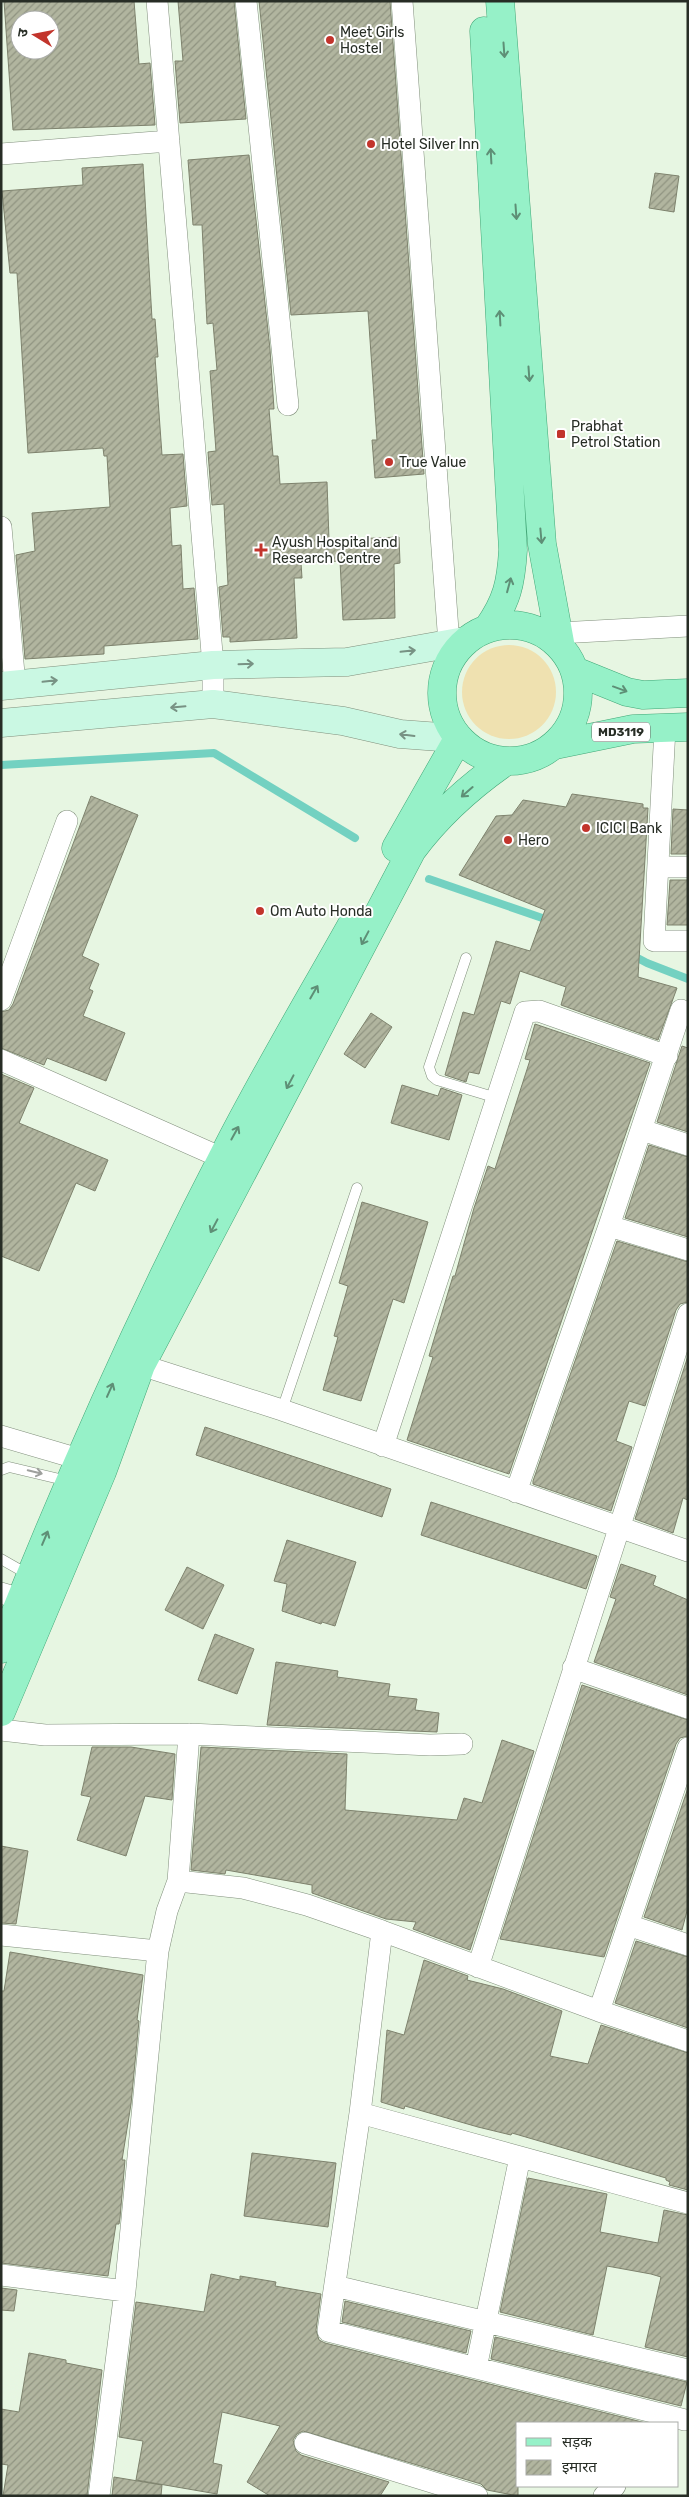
<svg xmlns="http://www.w3.org/2000/svg" width="689" height="2497" font-family="Rubik,'Noto Sans Devanagari',sans-serif">
<style>
.green{fill:#efe1b0}
.lines{fill:none;stroke-linecap:round;stroke-linejoin:round}
.stream{stroke:#73d1c1;stroke-width:8}
.building{fill:url(#building-hatch);stroke:#7e826d;fill-rule:evenodd}
.lane-casing{stroke:#818f7c;stroke-width:11}
.street-casing{stroke:#818f7c;stroke-width:22}
.secondary-casing{stroke:#818f7c;stroke-width:29}
.primary-casing{stroke:#42a777;stroke-width:29}
.lane{stroke:#fff;stroke-width:10}
.street{stroke:#fff;stroke-width:21}
.secondary{stroke:#caf8e3;stroke-width:28}
.primary{stroke:#96f1c8;stroke-width:28}
.oneway{stroke:#5e8f76}
.oneway2{stroke:#789284}
.oneway3{stroke:#9ea09d}
.poi-dot{fill:#c2342c;stroke:#fff;stroke-width:2}
.labels{text-anchor:middle;dominant-baseline:central;stroke-width:4;stroke-linejoin:round;paint-order:stroke}
.shield{fill:#fff;stroke:#686c66;stroke-width:1}
.shield-label{font-size:12px;font-weight:bold;fill:#272d25}
.poi-label{font-size:14px;fill:#272d25;stroke:#fff;text-anchor:start}
</style>
<defs>
<pattern id="building-hatch" width="6" height="6" patternUnits="userSpaceOnUse" patternTransform="scale(1.25)"><rect width="6" height="6" fill="#b1b59f"/><path d="M-1 1l2-2M0 6l6-6M5 7l2-2" fill="none" stroke="#909481"/></pattern>
</defs>
<rect width="100%" height="100%" fill="#e7f6e2"/>
<path class="green" d="M462 692a47 47 0 1 1 94 0a47 47 0 1 1-94 0Z"/>
<g class="lines">
<path class="stream" d="M1 765 214 753 355 838
M429 879 551 921
M630 954 647 963 688 979"/>
</g>
<path class="building" d="M4 1H134L139 64 150 63 155 125 13 130ZM20 20H50V50H20Z
M178 1H234L246 119 180 123 175 61H183Z
M259 1H390L424 474 375 478 372 440H377L368 311 291 315Z
M249 155 270 349 274 409H269L273 456H278L280 484 327 482 329 540 399 537 400 563 394 564 395 618 343 620 340 561 301 563 302 578H294L297 638 230 642V637H223L219 587 228 585 224 504 212 505 208 452 216 451 210 371 217 370 213 323 207 324 202 225H193L188 160Z
M143 164 152 319H155L158 357H155L162 455 183 454 187 506 170 508 172 546 181 545 183 589 194 588 198 639 104 646V654L25 659 16 555 35 551 32 513 110 507 107 456H104L103 448 28 453 17 273H10L2 191 83 185 82 168Z
M655 173 679 176 674 212 649 208Z
M572 794 643 804V808H648L638 977 677 988 658 1040 561 1005 566 987 520 971 510 1004 501 1001 479 1074 469 1072 466 1082 445 1075 463 1012 474 1015 496 941 530 951 545 910 459 875 496 816 512 815 523 800 566 807Z
M91 796 138 815 82 956 99 964 89 989 93 991 83 1016 125 1033 106 1081 47 1058 44 1065 1 1048V1012L9 1010 13 1004Z
M673 809 688 810V854H671Z
M670 880H688V925H667Z
M371 1013 392 1027 365 1068 344 1054Z
M535 1024 650 1063 509 1474 407 1440 433 1357 429 1356 453 1276H455L474 1208 488 1166 495 1169 530 1060 525 1059Z
M682 1046 688 1048V1132L657 1122Z
M1 1074 34 1088 19 1123 108 1160 95 1191 76 1183 39 1271 1 1256Z
M402 1085 438 1096 441 1088 462 1095 449 1140 391 1123Z
M649 1145 688 1157V1237L625 1218Z
M362 1202 428 1222 404 1303 393 1299 361 1401 323 1390 338 1337 334 1336 348 1286 339 1283Z
M617 1241 688 1262V1302L680 1304 676 1310 645 1406 629 1401 616 1441 632 1447 611 1511 533 1484V1481Z
M688 1356V1500L683 1498 673 1533 635 1519Z
M205 1427 391 1489 382 1517 196 1455Z
M431 1502 597 1556 586 1589 421 1535Z
M287 1540 356 1562 335 1626 322 1622 321 1624 282 1611 287 1584 274 1581Z
M621 1564 656 1576 653 1585 688 1600V1695L594 1662 616 1599 610 1597Z
M187 1567 224 1585 203 1629 165 1610Z
M215 1634 254 1649 237 1694 198 1680Z
M276 1662 338 1671 337 1677 390 1684 388 1696 417 1699 415 1710 439 1713 437 1732 267 1725Z
M582 1685 688 1720V1736L680 1738 676 1744 604 1957 500 1939Z
M502 1740 534 1751 470 1950 413 1929 416 1922 386 1919 312 1893V1885L226 1870 225 1874 191 1870 201 1747 347 1754 345 1810 457 1820 464 1798 482 1803Z
M92 1747H131L175 1754 172 1800 145 1796 126 1856 77 1840 91 1797 81 1795Z
M688 1788V1907L682 1930 644 1917Z
M1 1846 28 1851 16 1924 1 1923Z
M636 1941 688 1957V2028L615 2003Z
M10 1952 143 1975 137 2020 139 2021 131 2104 122 2160H125L120 2218 119 2224H116L108 2276 1 2263V1991H4Z
M424 1960 468 1976 467 1980 503 1989 562 2011 550 2056 588 2064 601 2025 688 2053V2190L669 2185 670 2182 666 2180V2178L512 2133 511 2135 478 2127 405 2106 404 2109 381 2102 387 2030 404 2035Z
M252 2153 336 2163 328 2227 244 2216Z
M528 2178 607 2194 600 2232 658 2243 664 2210 688 2215V2357L645 2347 661 2277 651 2274 607 2266 593 2335 500 2312Z
M211 2274 240 2280V2276L276 2282 275 2286 321 2294 316 2330 319 2340 325 2343 646 2423H518V2496L487 2490 481 2484 303 2431 297 2434 293 2440 296 2451 301 2455 389 2482 380 2496H270L247 2482 280 2426 222 2412 213 2463 222 2465 217 2494 136 2480 143 2441 119 2437 136 2302 204 2312Z
M1 2288 17 2290 14 2311 1 2310Z
M345 2301 471 2331 466 2353 342 2322Z
M495 2337 687 2382 681 2406 491 2359Z
M29 2353 66 2360V2363L102 2370 87 2496H3L8 2465 1 2464V2409L19 2412Z
M114 2477 162 2485 161 2496H112Z"/>
<g class="lines">
<defs>
<path id="lane" d="M466 958 429 1067 432 1076 437 1080 497 1098
M282 1410 357 1188
M1 1470 9 1467 68 1481
M1 1559 29 1575"/>
<path id="street" d="M157 1 213 665V704
M246 1 288 405
M402 1 449 644
M1 154 169 141
M1 527 15 685
M559 633 688 626
M665 728 654 941H688
M658 867H688
M1 1000 67 821
M1 1060 222 1158
M642 1130 688 1145
M609 1226 688 1250
M129 1356 141 1365 282 1410 688 1551
M1 1436 79 1459
M383 1446 525 1012 539 1011 667 1056
M516 1492 609 1226 681 1010
M1 1593 21 1599
M573 1668 688 1708
M1 1730 45 1735 189 1734 430 1745 462 1744
M178 1881 243 1888 307 1905 382 1931
M628 1925 688 1945
M1 1935 158 1951 125 2291 99 2496
M158 1951 167 1911 178 1881 189 1734
M478 1967 688 1314
M599 2011 688 1748
M360 2113 688 2203
M1 2275 125 2291
M335 2286 688 2370
M476 2368 520 2157
M685 2420 328 2331 360 2113 382 1931 599 2011 688 2041
M305 2443 477 2496
M604 2496 615 2486"/>
<path id="secondary" d="M1 686 213 665 347 662 465 641
M1 723 213 704 343 721 400 734 440 737 456 735"/>
<path id="primary" d="M500 1 542 544 561 648
M484 31 513 550C511 583 507 601 488 628
M442 693a68 68 0 1 1 136 0a68 68 0 1 1-136 0Z
M575 671 627 692 643 695 688 693
M555 745 633 729 688 727
M396 848 458 739
M1 1649C69 1477 144 1309 229 1145 267 1071 310 999 351 926
M1 1712 102 1472 141 1365 412 850C438 815 469 787 505 762"/>
</defs>
<use href="#lane" class="lane-casing"/>
<use href="#street" class="street-casing"/>
<use href="#secondary" class="secondary-casing"/>
<use href="#primary" class="primary-casing"/>
<use href="#lane" class="lane"/>
<use href="#street" class="street"/>
<use href="#secondary" class="secondary"/>
<use href="#primary" class="primary"/>
</g>
<defs><path id="oneway-shaft" d="M-6 0H5M1.5-3L5.5 0L1.5 3" fill="none" stroke-width="1.6" stroke-linecap="round" stroke-linejoin="round" transform="scale(1.25)"/></defs>
<g class="oneway">
<use href="#oneway-shaft" transform="translate(504 50) rotate(86)"/>
<use href="#oneway-shaft" transform="translate(491 156) rotate(-93)"/>
<use href="#oneway-shaft" transform="translate(516 212) rotate(86)"/>
<use href="#oneway-shaft" transform="translate(500 318) rotate(-93)"/>
<use href="#oneway-shaft" transform="translate(529 374) rotate(86)"/>
<use href="#oneway-shaft" transform="translate(541 536) rotate(85)"/>
<use href="#oneway-shaft" transform="translate(509 585) rotate(-75)"/>
<use href="#oneway-shaft" transform="translate(620 689) rotate(20)"/>
<use href="#oneway-shaft" transform="translate(467 792) rotate(139)"/>
<use href="#oneway-shaft" transform="translate(365 938) rotate(118)"/>
<use href="#oneway-shaft" transform="translate(314 992) rotate(-60)"/>
<use href="#oneway-shaft" transform="translate(290 1082) rotate(118)"/>
<use href="#oneway-shaft" transform="translate(235 1133) rotate(-61)"/>
<use href="#oneway-shaft" transform="translate(214 1226) rotate(118)"/>
<use href="#oneway-shaft" transform="translate(110 1390) rotate(-66)"/>
<use href="#oneway-shaft" transform="translate(45 1538) rotate(-67)"/>
</g>
<g class="oneway2">
<use href="#oneway-shaft" transform="translate(408 651) rotate(-6)"/>
<use href="#oneway-shaft" transform="translate(246 664) rotate(-2)"/>
<use href="#oneway-shaft" transform="translate(50 681) rotate(-6)"/>
<use href="#oneway-shaft" transform="translate(178 707) rotate(175)"/>
<use href="#oneway-shaft" transform="translate(407 735) rotate(-173)"/>
</g>
<use class="oneway3" href="#oneway-shaft" transform="translate(35 1472) rotate(14)"/>
<g class="poi-dot">
<circle cx="330" cy="40" r="5"/>
<circle cx="371" cy="144" r="5"/>
<rect x="556" y="429" width="10" height="10" rx="2.5"/>
<circle cx="389" cy="462" r="5"/>
<path d="M258.5 542.5h5v5h5v5h-5v5h-5v-5h-5v-5h5z"/>
<circle cx="586" cy="828" r="5"/>
<circle cx="508" cy="840" r="5"/>
<circle cx="260" cy="911" r="5"/>
</g>
<g class="labels">
<rect class="shield" x="592" y="722.5" width="58" height="19" rx="4"/>
<g class="shield-label">
<text x="621" y="732">MD3119</text>
</g>
<g class="poi-label">
<text x="340" y="32">Meet Girls<tspan x="340" dy="16">Hostel</tspan></text>
<text x="381" y="144">Hotel Silver Inn</text>
<text x="571" y="426">Prabhat<tspan x="571" dy="16">Petrol Station</tspan></text>
<text x="399" y="462">True Value</text>
<text x="272" y="542">Ayush Hospital and<tspan x="272" dy="16">Research Centre</tspan></text>
<text x="596" y="828">ICICI Bank</text>
<text x="518" y="840">Hero</text>
<text x="270" y="911">Om Auto Honda</text>
</g>
</g>
<rect width="689" height="2497" fill="none" stroke="#272d25" stroke-width="5"/>
<rect x="516" y="2422" width="162" height="65" fill="#ffffff" stroke="#a9aba8"/>
<rect x="526" y="2438" width="25" height="8" fill="#96f1c8" stroke="#a9aba8"/>
<text x="562" y="2447" font-size="15" fill="#272d25">सड़क</text>
<rect x="526" y="2460" width="25" height="15" fill="url(#building-hatch)" stroke="#a9aba8"/>
<text x="562" y="2472" font-size="15" fill="#272d25">इमारत</text>
<g transform="translate(35 35) rotate(280)"><circle r="24" fill="#ffffff" stroke="#a9aba8"/>
<path d="M0-4L9 19L0 12L-9 19Z" fill="#c2342c"/>
<text y="-8" font-size="14" font-weight="bold" text-anchor="middle" fill="#272d25">उ</text>
</g>
</svg>
